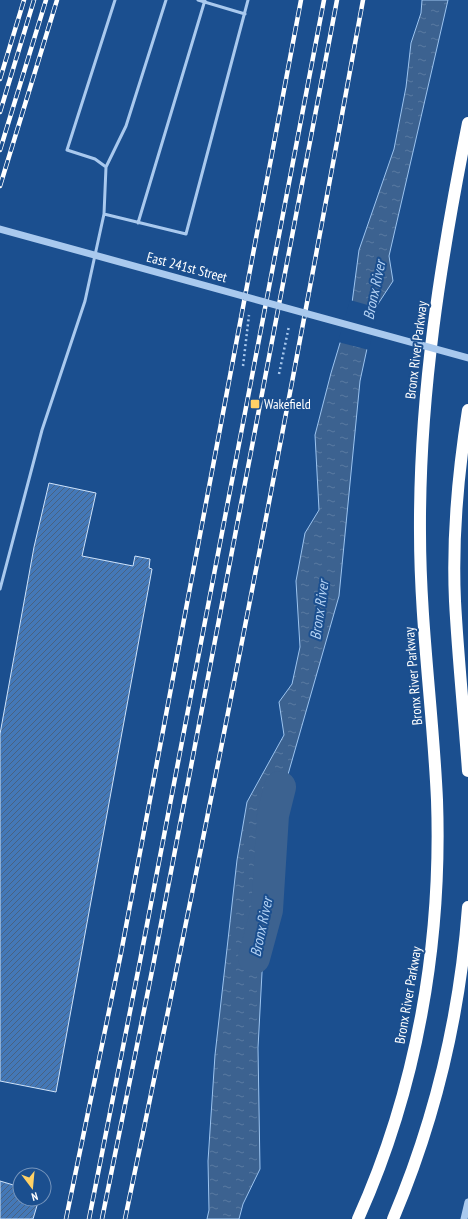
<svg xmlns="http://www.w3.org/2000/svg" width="468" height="1219" font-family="'PT Sans Narrow',sans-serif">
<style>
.water{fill:url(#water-ripples);stroke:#9cc4f0}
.pier{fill:#1b4f8f}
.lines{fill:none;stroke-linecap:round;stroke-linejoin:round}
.river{stroke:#3c6290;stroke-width:32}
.building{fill:url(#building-hatch);stroke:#cfe3fa}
.path{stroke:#a9c9ee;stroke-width:2.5;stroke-dasharray:2 3;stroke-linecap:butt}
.service{stroke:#a9c9ee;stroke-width:3}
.tertiary{stroke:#a9c9ee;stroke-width:7}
.motorway{stroke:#fff;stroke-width:12}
.rail-casing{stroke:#fff;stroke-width:4.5}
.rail{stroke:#1b4f8f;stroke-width:3;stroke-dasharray:9;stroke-linecap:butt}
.tertiary-bridge{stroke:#a9c9ee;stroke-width:7}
.poi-dot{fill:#ffd166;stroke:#1b4f8f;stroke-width:1.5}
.labels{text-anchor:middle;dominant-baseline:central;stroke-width:4;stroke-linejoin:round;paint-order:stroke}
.street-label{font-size:14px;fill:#fff;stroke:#1b4f8f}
.poi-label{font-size:14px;fill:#fff;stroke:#1b4f8f;text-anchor:start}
.water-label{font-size:15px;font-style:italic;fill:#b5d3f5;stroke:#1b4f8f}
</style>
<defs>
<pattern id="water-ripples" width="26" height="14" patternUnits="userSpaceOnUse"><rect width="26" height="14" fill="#3c6290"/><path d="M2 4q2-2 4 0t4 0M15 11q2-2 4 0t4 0" fill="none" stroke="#597aa1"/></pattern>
<pattern id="building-hatch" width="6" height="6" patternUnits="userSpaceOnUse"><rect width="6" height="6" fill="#4478b7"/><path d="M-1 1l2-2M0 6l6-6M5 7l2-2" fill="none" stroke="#486282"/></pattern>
</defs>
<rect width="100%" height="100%" fill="#1b4f8f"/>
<path class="water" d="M422 0H448L389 256 393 281 376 307 360 381 339 596 269 841 258 1048 260 1169 243 1204 239 1219H207L209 1210 208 1161 215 1055 237 860 247 802 284 735 279 702 292 684 300 647 296 581 305 533 319 510 315 435 331 373 352 303 359 250 394 149 406 87 411 43 421 13Z"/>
<path class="pier" d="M350 300 378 308 369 350 338 342Z"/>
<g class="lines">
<path class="river" d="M254 958 267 910 273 815 280 787"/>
</g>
<path class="building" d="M49 483 96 493 82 556 133 566 135 556 150 559 149 568 152 569 56 1092 0 1081V734L34 547Z
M0 1181 20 1187V1199H39L33 1219H0Z"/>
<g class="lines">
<path class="path" d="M243 366 249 315
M279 374 289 326"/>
<path class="service" d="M198 0 245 14
M106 167 126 126 166 0
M104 214 186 234 248 0
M138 223 205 0
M0 589 42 430 85 301 104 214 106 167 95 159 67 150 115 0"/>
<path class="tertiary" d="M464 1219 468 1202"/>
<path class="motorway" d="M468 410C458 473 452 537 455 601 458 658 464 714 468 771
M358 1219C417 1088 442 943 437 800 433 711 420 622 420 533 419 394 441 258 468 123
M393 1219C435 1120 460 1015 468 907"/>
<defs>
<path id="rail" d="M0 79 24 0
M0 112 34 0
M0 150 46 0
M0 186 57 0
M66 1219 121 953 301 0
M89 1219 140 961 324 0
M102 1219 153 966 337 0
M125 1219C210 814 289 407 363 0"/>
</defs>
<use href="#rail" class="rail-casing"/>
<use href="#rail" class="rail"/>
<path class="tertiary-bridge" d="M0 229 468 358"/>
</g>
<rect class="poi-dot" x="250" y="399" width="10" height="10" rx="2"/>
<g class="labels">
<g class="street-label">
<text transform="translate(187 267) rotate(15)">East 241st Street</text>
<text transform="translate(416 350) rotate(-83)">Bronx River Parkway</text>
<text transform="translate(413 676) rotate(-95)">Bronx River Parkway</text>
<text transform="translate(408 995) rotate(-80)">Bronx River Parkway</text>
</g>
<g class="poi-label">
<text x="264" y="404">Wakefield</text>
</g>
<g class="water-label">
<text transform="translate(374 290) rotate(-78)">Bronx River</text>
<text transform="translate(319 610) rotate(-82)">Bronx River</text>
<text transform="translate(261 927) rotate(-78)">Bronx River</text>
</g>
</g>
<g transform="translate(32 1187) rotate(164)"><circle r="19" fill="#1b4f8f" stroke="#7695bc"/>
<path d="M0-3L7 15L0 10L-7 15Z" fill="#ffd166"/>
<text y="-6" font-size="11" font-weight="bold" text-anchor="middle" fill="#ffffff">N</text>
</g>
</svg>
